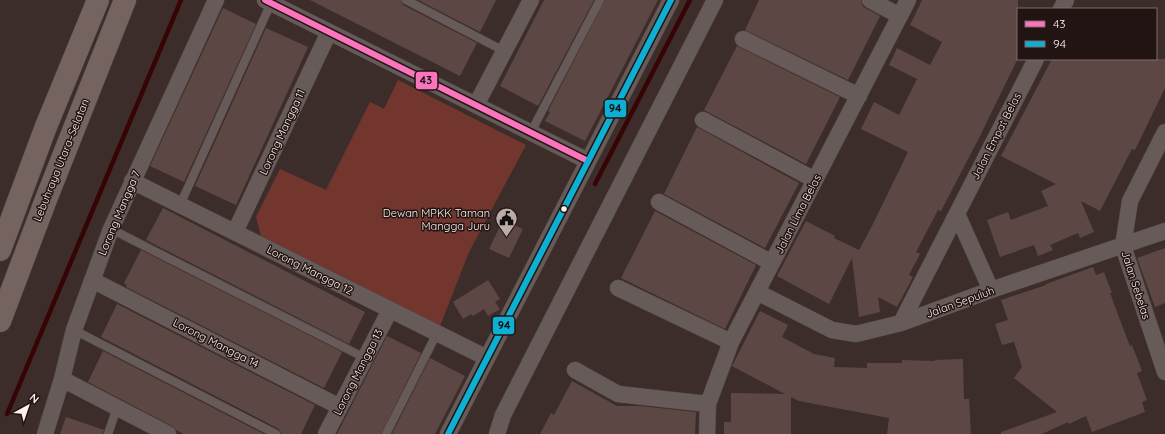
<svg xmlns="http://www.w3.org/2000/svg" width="1165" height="434" font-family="Quicksand,sans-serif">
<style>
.green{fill:#72362e}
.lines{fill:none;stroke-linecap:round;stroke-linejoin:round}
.stream{stroke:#360404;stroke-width:4.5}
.building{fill:#5d4744}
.lane-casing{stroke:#564a47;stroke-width:9}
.street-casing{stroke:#564a47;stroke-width:17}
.highway-casing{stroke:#564a47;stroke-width:23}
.lane{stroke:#665b59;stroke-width:8}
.street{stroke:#665b59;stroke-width:16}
.highway{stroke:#756360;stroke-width:22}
.bus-1-casing{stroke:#211412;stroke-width:9}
.bus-2-casing{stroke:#211412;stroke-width:9}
.bus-1{stroke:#fc73be;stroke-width:6}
.bus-2{stroke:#0dafd3;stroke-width:6}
.bus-dot{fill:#fff0ed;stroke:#211412;stroke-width:1.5}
.labels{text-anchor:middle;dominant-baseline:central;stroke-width:3;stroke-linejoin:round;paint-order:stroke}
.street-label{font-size:11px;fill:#fff0ed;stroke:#211412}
.poi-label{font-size:11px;fill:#fff0ed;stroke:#211412;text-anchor:end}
.line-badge{stroke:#211412;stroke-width:1.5}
.pale-badge-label{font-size:11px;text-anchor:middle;font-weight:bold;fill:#111}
</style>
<rect width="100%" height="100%" fill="#3c2d2a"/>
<path class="green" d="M398 80 526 145 469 252 440 326 261 236 256 217 280 169 326 190 370 102 384 109Z"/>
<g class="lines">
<path class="stream" d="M595 184 690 0
M7 414 181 0"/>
</g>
<path class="building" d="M310 0H401L403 5 477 43 460 76Z
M418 0H496L480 32Z
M544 0H594L538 106 500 86Z
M605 0H658L585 141 545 121 550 112 548 111Z
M759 0H861L862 5 865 8 880 16 848 80 745 30Z
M922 0H1018V58L979 138 941 211 938 210 916 252 920 254 909 275 913 277 897 307 878 297 880 312 859 317 852 258 829 304 777 276 806 221 835 236 834 238 859 250 871 228 908 152 861 129 874 102 899 115 917 79 889 65 897 48 930 65 942 42 910 25Z
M223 8 256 24 184 182 150 166Z
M266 28 308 47 236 205 195 186Z
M737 46 840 97 806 164 704 110Z
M1052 59H1165V88L1135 150 1132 149 1100 211 1081 201 1094 232 1080 238 1078 233 1050 245 1053 250 1038 256 1034 245 1000 257 987 220 1008 212 1011 220 1048 206 1041 191 1056 184 1001 156Z
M697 127 799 183 765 248 664 194Z
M163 208 365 312 349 344 146 240Z
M655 211 756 265 725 329 621 278Z
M503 220 523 229 509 258 489 249Z
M1165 248V303L1155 307 1137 258Z
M141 250 342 352 324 388 126 287 127 285 124 283Z
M1093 267 1096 275 1104 272 1112 293H1110L1120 320 1130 346 1132 345 1142 371 1137 373 1147 400 1142 402 1145 412 1092 432 1086 416 1069 424 1068 422 1042 434H1001V432L1057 412 1014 378 1022 367 1014 342 1002 345 995 324 1008 320 1001 300 1046 285V284Z
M488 280 500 299 495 302 500 309 488 316 484 309 473 316 471 314 463 319 453 302Z
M117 304 315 405 301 434H281L279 429 101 337Z
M760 311 788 325 782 337 814 354 835 358 834 367 867 368V363H902V360L935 361V360L963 359 964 399H969L971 434H887L889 418 799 401 791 397V434H724V422H731V393L785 394 732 366Z
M387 336 421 353 381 434H337Z
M103 351 264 434H184L176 430 172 426 88 382Z
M430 358 465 376 435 434H392Z
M572 381 617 406H640L696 412 695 434H540L551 413 554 415Z
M66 417 104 430 103 434H60Z"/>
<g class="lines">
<defs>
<path id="lane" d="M406 0 504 51
M531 132 600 0
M180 205 271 3
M111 229 365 358
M74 330 276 434
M108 434 117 408
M386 434 437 333"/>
<path id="street" d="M265 0 588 161
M870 0 900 16
M1061 9 1066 0
M743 39 859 96
M476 105 531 0
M703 120 815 180
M1165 132 1130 201 1123 246 1165 372
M132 181 487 358
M659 202 772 263
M957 214 991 290
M235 232 329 32
M92 280 340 407
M618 288 731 342
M757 292 832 330 856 334 901 323 991 290 1165 231
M901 323 1036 59
M575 370 618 394 708 404
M62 379 168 434
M45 434 62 379 74 330 111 229 216 0
M326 434 390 310
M448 434 671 0
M497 434 503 415 715 0
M707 434 708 404 731 342 908 0"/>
<path id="highway" d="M0 250 45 129 98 0
M0 321 45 202 125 0"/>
</defs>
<use href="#lane" class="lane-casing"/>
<use href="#street" class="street-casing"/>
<use href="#highway" class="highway-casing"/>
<use href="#lane" class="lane"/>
<use href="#street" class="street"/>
<use href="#highway" class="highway"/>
<defs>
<path id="bus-1" d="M265 0 588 161"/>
<path id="bus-2" d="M448 434 671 0"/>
</defs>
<use href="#bus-1" class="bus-1-casing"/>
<use href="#bus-2" class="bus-2-casing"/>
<use href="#bus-1" class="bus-1"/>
<use href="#bus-2" class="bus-2"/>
</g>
<defs>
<symbol id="civic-pin" viewBox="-11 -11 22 30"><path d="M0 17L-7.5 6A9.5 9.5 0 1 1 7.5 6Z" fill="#bbaca9" stroke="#211412"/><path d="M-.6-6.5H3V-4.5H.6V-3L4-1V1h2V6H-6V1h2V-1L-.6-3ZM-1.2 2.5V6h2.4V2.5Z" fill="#111"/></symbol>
</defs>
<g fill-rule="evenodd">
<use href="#civic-pin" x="494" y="206" width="25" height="34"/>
</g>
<circle class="bus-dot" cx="564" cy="209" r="3.5"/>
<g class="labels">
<g class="street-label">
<text transform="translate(282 132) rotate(-65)">Lorong Mangga 11</text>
<text transform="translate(996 136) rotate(-63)">Jalan Empat Belas</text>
<text transform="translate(61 160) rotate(-68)">Lebuhraya Utara–Selatan</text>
<text transform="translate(119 213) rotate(-67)">Lorong Mangga 7</text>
<text transform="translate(798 214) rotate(-63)">Jalan Lima Belas</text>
<text transform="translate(310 270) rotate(27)">Lorong Mangga 12</text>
<text transform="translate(1136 285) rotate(72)">Jalan Sebelas</text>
<text transform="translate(960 302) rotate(-20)">Jalan Sepuluh</text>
<text transform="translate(216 343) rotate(27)">Lorong Mangga 14</text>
<text transform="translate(358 372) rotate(-63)">Lorong Mangga 13</text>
</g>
<g class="poi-label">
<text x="490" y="213">Dewan MPKK Taman<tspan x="490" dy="13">Mangga Juru</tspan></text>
</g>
</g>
<g class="line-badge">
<rect x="415" y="71" width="23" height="19" rx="4" fill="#fc73be"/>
<rect x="604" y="99" width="23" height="19" rx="4" fill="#0dafd3"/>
<rect x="492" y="316" width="23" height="19" rx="4" fill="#0dafd3"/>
</g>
<g class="pale-badge-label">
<text x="426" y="84">43</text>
<text x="615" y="112">94</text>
<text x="504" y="329">94</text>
</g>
<rect x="1017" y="8" width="140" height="52" fill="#211412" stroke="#7a6c6a"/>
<rect x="1025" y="21" width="20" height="6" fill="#fc73be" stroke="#7a6c6a"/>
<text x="1053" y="28" font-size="12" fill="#fff0ed">43</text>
<rect x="1025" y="41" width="20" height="6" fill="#0dafd3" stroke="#7a6c6a"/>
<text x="1053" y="48" font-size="12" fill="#fff0ed">94</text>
<g transform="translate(28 406) rotate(40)" stroke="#211412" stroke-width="3" paint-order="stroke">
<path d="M0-3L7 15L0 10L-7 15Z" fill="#fff0ed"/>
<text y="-6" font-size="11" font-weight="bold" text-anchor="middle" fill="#fff0ed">N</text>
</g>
</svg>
